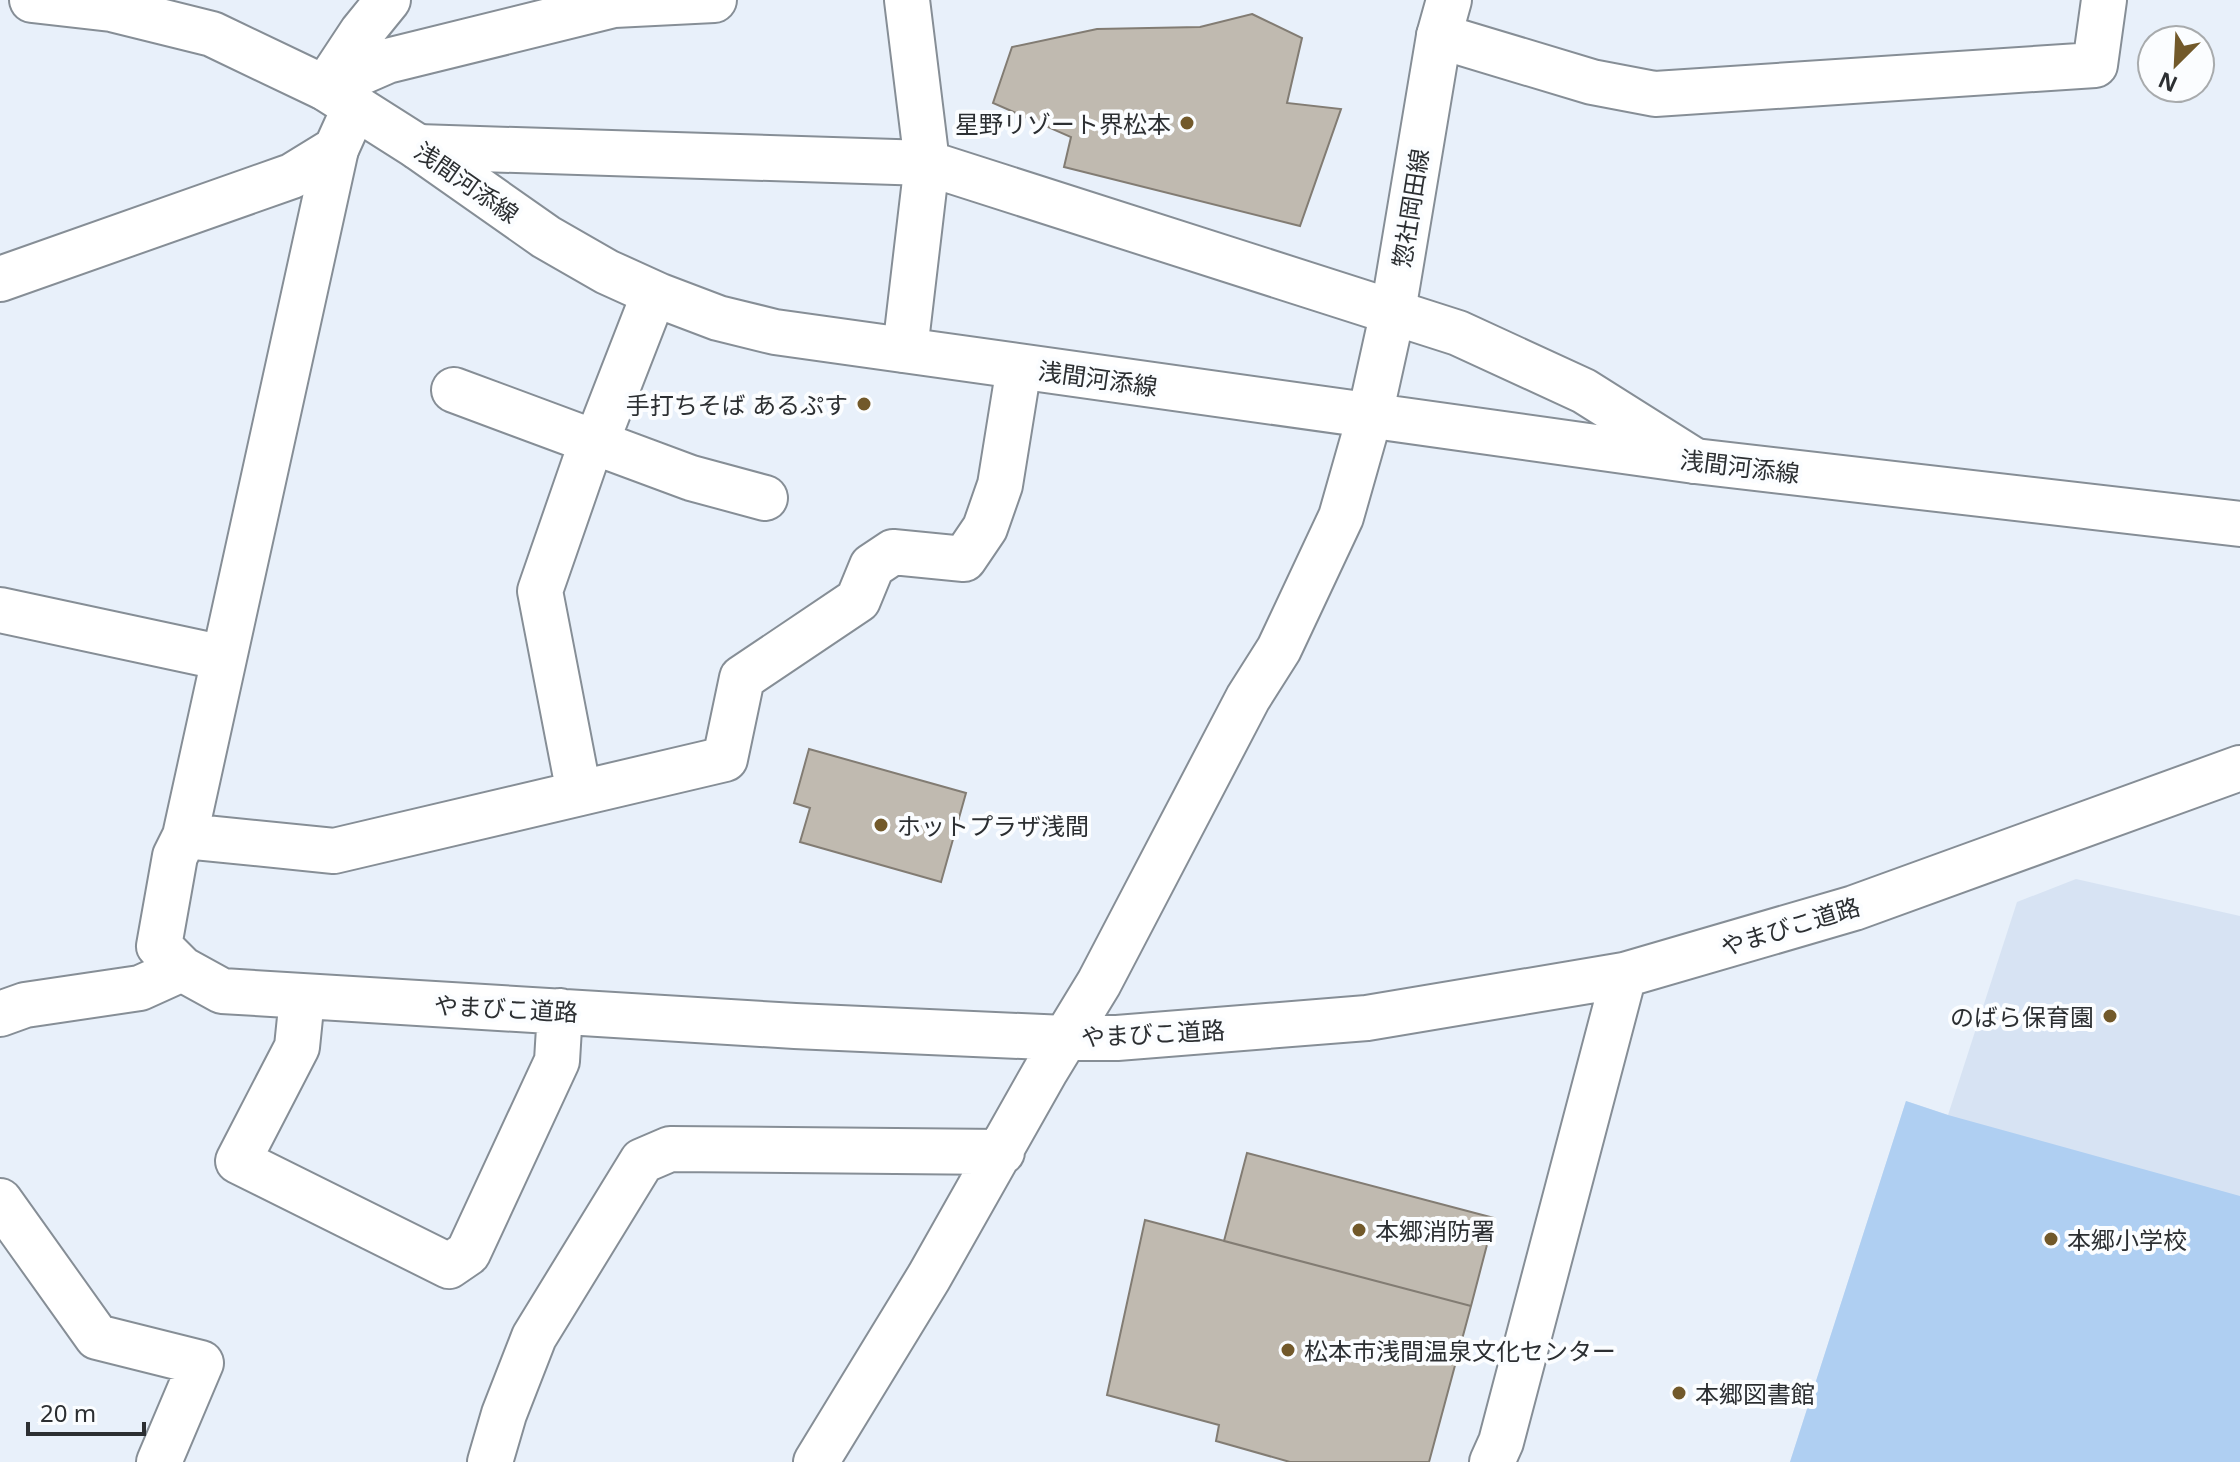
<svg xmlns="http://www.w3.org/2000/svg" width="2240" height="1462" font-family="'Noto Sans','Noto Sans JP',sans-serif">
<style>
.built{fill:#d7e3f3}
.green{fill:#afcff2}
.building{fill:#c0bab0;stroke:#827c73;stroke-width:2}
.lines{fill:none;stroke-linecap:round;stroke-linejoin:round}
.minor-casing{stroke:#868e96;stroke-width:48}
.major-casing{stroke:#868e96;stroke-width:48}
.minor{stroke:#fff;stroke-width:44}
.major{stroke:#fff;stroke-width:44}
.poi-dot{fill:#72592a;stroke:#fbfdff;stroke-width:3}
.labels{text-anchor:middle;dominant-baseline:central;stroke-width:8;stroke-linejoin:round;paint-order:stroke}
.poi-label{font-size:24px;fill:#2c2f32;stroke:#fbfdff;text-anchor:start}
.street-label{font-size:24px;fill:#2c2f32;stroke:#fbfdff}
</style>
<rect width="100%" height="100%" fill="#e8f0fa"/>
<path class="built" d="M2076 879 2240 916V1462H1790L1906 1101 1948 1115 2017 902Z"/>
<path class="green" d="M1906 1101 1948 1115 2240 1196V1462H1790Z"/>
<path class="building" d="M1252 14 1302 38 1287 103 1341 109 1300 226 1064 167 1071 137 993 103 1012 47 1097 29 1200 27Z
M809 749 966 793 941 882 800 842 810 808 794 803Z
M1247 1153 1494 1218 1471 1306 1224 1241Z
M1145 1220 1471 1306 1429 1462H1290L1216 1441 1219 1425 1107 1395Z"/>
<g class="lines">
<defs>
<path id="minor" d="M1439 36 1592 82 1655 94 2095 65 2104 0
M325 88 387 61 614 5 714 0
M325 88 362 32 388 0
M418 147 927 163 1458 333 1584 391 1695 461
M336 149 185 836 175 856 159 946 182 969 222 991 795 1026 1065 1038H1117L1367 1018 1624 975 1854 908 2240 768
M905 350 927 163 907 0
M454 390 691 478 765 498
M596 443 654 294
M0 610 224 658
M579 793 540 591 592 441
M185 836 334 851 725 759 742 678 858 600 872 566 893 552 964 559 985 528 1000 485 1019 367
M302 998 297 1047 238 1161 449 1266 468 1253 557 1061 560 1011
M0 1014 25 1005 140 988 182 969
M0 1201 97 1337 201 1363 159 1462
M490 1462 504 1414 534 1337 642 1161 670 1149 1002 1152
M816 1462 929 1277 1046 1070 1099 983 1248 698 1279 649 1341 517 1370 415
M1492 1462 1501 1442 1624 975"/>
<path id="major" d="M32 0 111 9 212 34 325 88 418 147 546 237 607 272 660 296 718 318 775 332 1695 461 2240 524
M0 279 292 176 336 149 355 107
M1370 415 1393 311 1439 36 1449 0"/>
</defs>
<use href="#minor" class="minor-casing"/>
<use href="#major" class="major-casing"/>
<use href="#minor" class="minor"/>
<use href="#major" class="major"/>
</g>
<g class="poi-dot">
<circle cx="1187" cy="123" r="8"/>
<circle cx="864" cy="404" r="8"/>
<circle cx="881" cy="825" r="8"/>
<circle cx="2110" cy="1016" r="8"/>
<circle cx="1359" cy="1230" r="8"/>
<circle cx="2051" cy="1239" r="8"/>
<circle cx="1288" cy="1350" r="8"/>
<circle cx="1679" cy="1393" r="8"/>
</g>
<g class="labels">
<g class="poi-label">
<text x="1171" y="123" text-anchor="end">星野リゾート界松本</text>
<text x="848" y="404" text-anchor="end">手打ちそば あるぷす</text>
<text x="897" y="825">ホットプラザ浅間</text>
<text x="2094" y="1016" text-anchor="end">のばら保育園</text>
<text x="1375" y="1230">本郷消防署</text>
<text x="2067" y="1239">本郷小学校</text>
<text x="1304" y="1350">松本市浅間温泉文化センター</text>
<text x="1695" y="1393">本郷図書館</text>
</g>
<g class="street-label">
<text transform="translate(467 182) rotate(35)">浅間河添線</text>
<text transform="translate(1410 208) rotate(-81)">惣社岡田線</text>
<text transform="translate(1098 378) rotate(8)">浅間河添線</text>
<text transform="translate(1740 466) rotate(7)">浅間河添線</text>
<text transform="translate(1790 926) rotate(-17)">やまびこ道路</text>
<text transform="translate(506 1008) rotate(3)">やまびこ道路</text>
<text transform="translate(1153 1033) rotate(-3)">やまびこ道路</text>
</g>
</g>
<g transform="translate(2176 64) rotate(204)"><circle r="38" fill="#fbfdff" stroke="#a8abad" stroke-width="2"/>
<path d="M0-6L14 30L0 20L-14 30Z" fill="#72592a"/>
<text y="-12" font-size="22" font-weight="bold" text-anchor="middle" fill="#2c2f32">N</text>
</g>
<path d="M28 1422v12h116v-12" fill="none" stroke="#2c2f32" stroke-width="4"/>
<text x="40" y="1422" font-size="24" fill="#2c2f32" stroke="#fbfdff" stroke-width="6" paint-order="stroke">20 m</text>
</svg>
